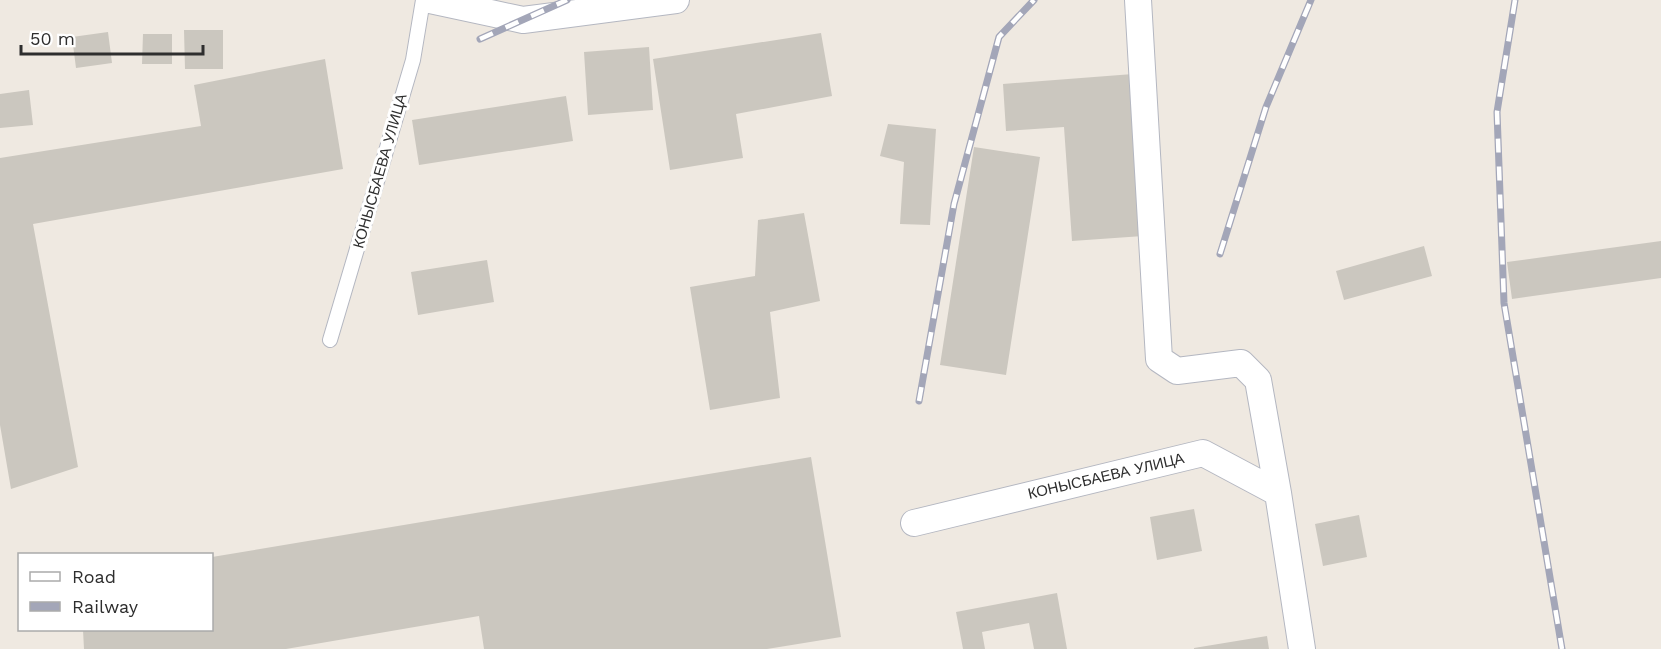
<svg xmlns="http://www.w3.org/2000/svg" width="1661" height="649" font-family="'Work Sans',sans-serif">
<style>
.building{fill:#cbc7bf}
.lines{fill:none;stroke-linecap:round;stroke-linejoin:round}
.lane-casing{stroke:#b4b7c1;stroke-width:16}
.street-casing{stroke:#b4b7c1;stroke-width:28}
.lane{stroke:#fff;stroke-width:14}
.street{stroke:#fff;stroke-width:26}
.rail-casing{stroke:#a3a6b8;stroke-width:7}
.rail{stroke:#fff;stroke-width:4.5;stroke-dasharray:14;stroke-linecap:butt}
.labels{text-anchor:middle;dominant-baseline:central;stroke-width:6;stroke-linejoin:round;paint-order:stroke}
.street-label{font-size:15px;fill:#2e2e2e;stroke:#fff}
</style>
<rect width="100%" height="100%" fill="#efe9e1"/>
<path class="building" d="M184 30H223V69H185Z
M108 32 112 63 76 68 72 37Z
M821 33 832 96 736 114 743 158 670 170 653 59Z
M143 34H172V64H142Z
M649 47 653 110 588 115 584 52Z
M325 59 343 169 33 224 78 467 11 489 0 425V158L201 126 194 85Z
M1133 74 1143 236 1072 241 1064 127 1006 131 1003 84Z
M29 90 33 125 0 128V94Z
M566 96 573 141 419 165 412 120Z
M888 124 936 129 930 225 900 224 904 162 880 156Z
M974 147 1040 157 1006 375 940 365Z
M804 213 820 301 770 312 780 398 710 410 690 287 755 276 758 220Z
M1661 241V278L1512 299 1507 262Z
M1424 246 1432 276 1344 300 1336 271Z
M487 260 494 302 418 315 411 272Z
M811 457 841 637 767 649H484L479 616 286 649H84L83 630H212V557Z
M1194 509 1202 551 1157 560 1150 517Z
M1359 515 1367 557 1323 566 1315 524Z
M1057 593 1067 649H1034L1029 623 982 632 985 649H963L956 612Z
M1267 636 1269 649H1194V648Z"/>
<g class="lines">
<defs>
<path id="lane" d="M330 340 413 60 423 0"/>
<path id="street" d="M430 0 523 20 676 0
M1138 0 1159 359 1177 371 1241 363 1258 380 1278 493
M914 523 1203 453 1278 493 1302 649"/>
</defs>
<use href="#lane" class="lane-casing"/>
<use href="#street" class="street-casing"/>
<use href="#lane" class="lane"/>
<use href="#street" class="street"/>
<defs>
<path id="rail" d="M1515 0 1497 112 1504 303 1562 649
M480 39 567 0
M1220 254 1266 107 1311 0
M919 401 954 204 999 37 1034 0"/>
</defs>
<use href="#rail" class="rail-casing"/>
<use href="#rail" class="rail"/>
</g>
<g class="labels">
<g class="street-label">
<text transform="translate(380 171) rotate(-74)">КОНЫСБАЕВА УЛИЦА</text>
<text transform="translate(1106 476) rotate(-13)">КОНЫСБАЕВА УЛИЦА</text>
</g>
</g>
<rect x="18" y="553" width="195" height="78" fill="#ffffff" stroke="#ababab" stroke-width="1.5"/>
<rect x="30" y="572" width="30" height="9" fill="#ffffff" stroke="#ababab" stroke-width="1.5"/>
<text x="72" y="583" font-size="18" fill="#2e2e2e">Road</text>
<rect x="30" y="602" width="30" height="9" fill="#a3a6b8" stroke="#ababab" stroke-width="1.5"/>
<text x="72" y="613" font-size="18" fill="#2e2e2e">Railway</text>
<path d="M21 45v9h182v-9" fill="none" stroke="#2e2e2e" stroke-width="3"/>
<text x="30" y="45" font-size="18" fill="#2e2e2e" stroke="#ffffff" stroke-width="4.5" paint-order="stroke">50 m</text>
</svg>
